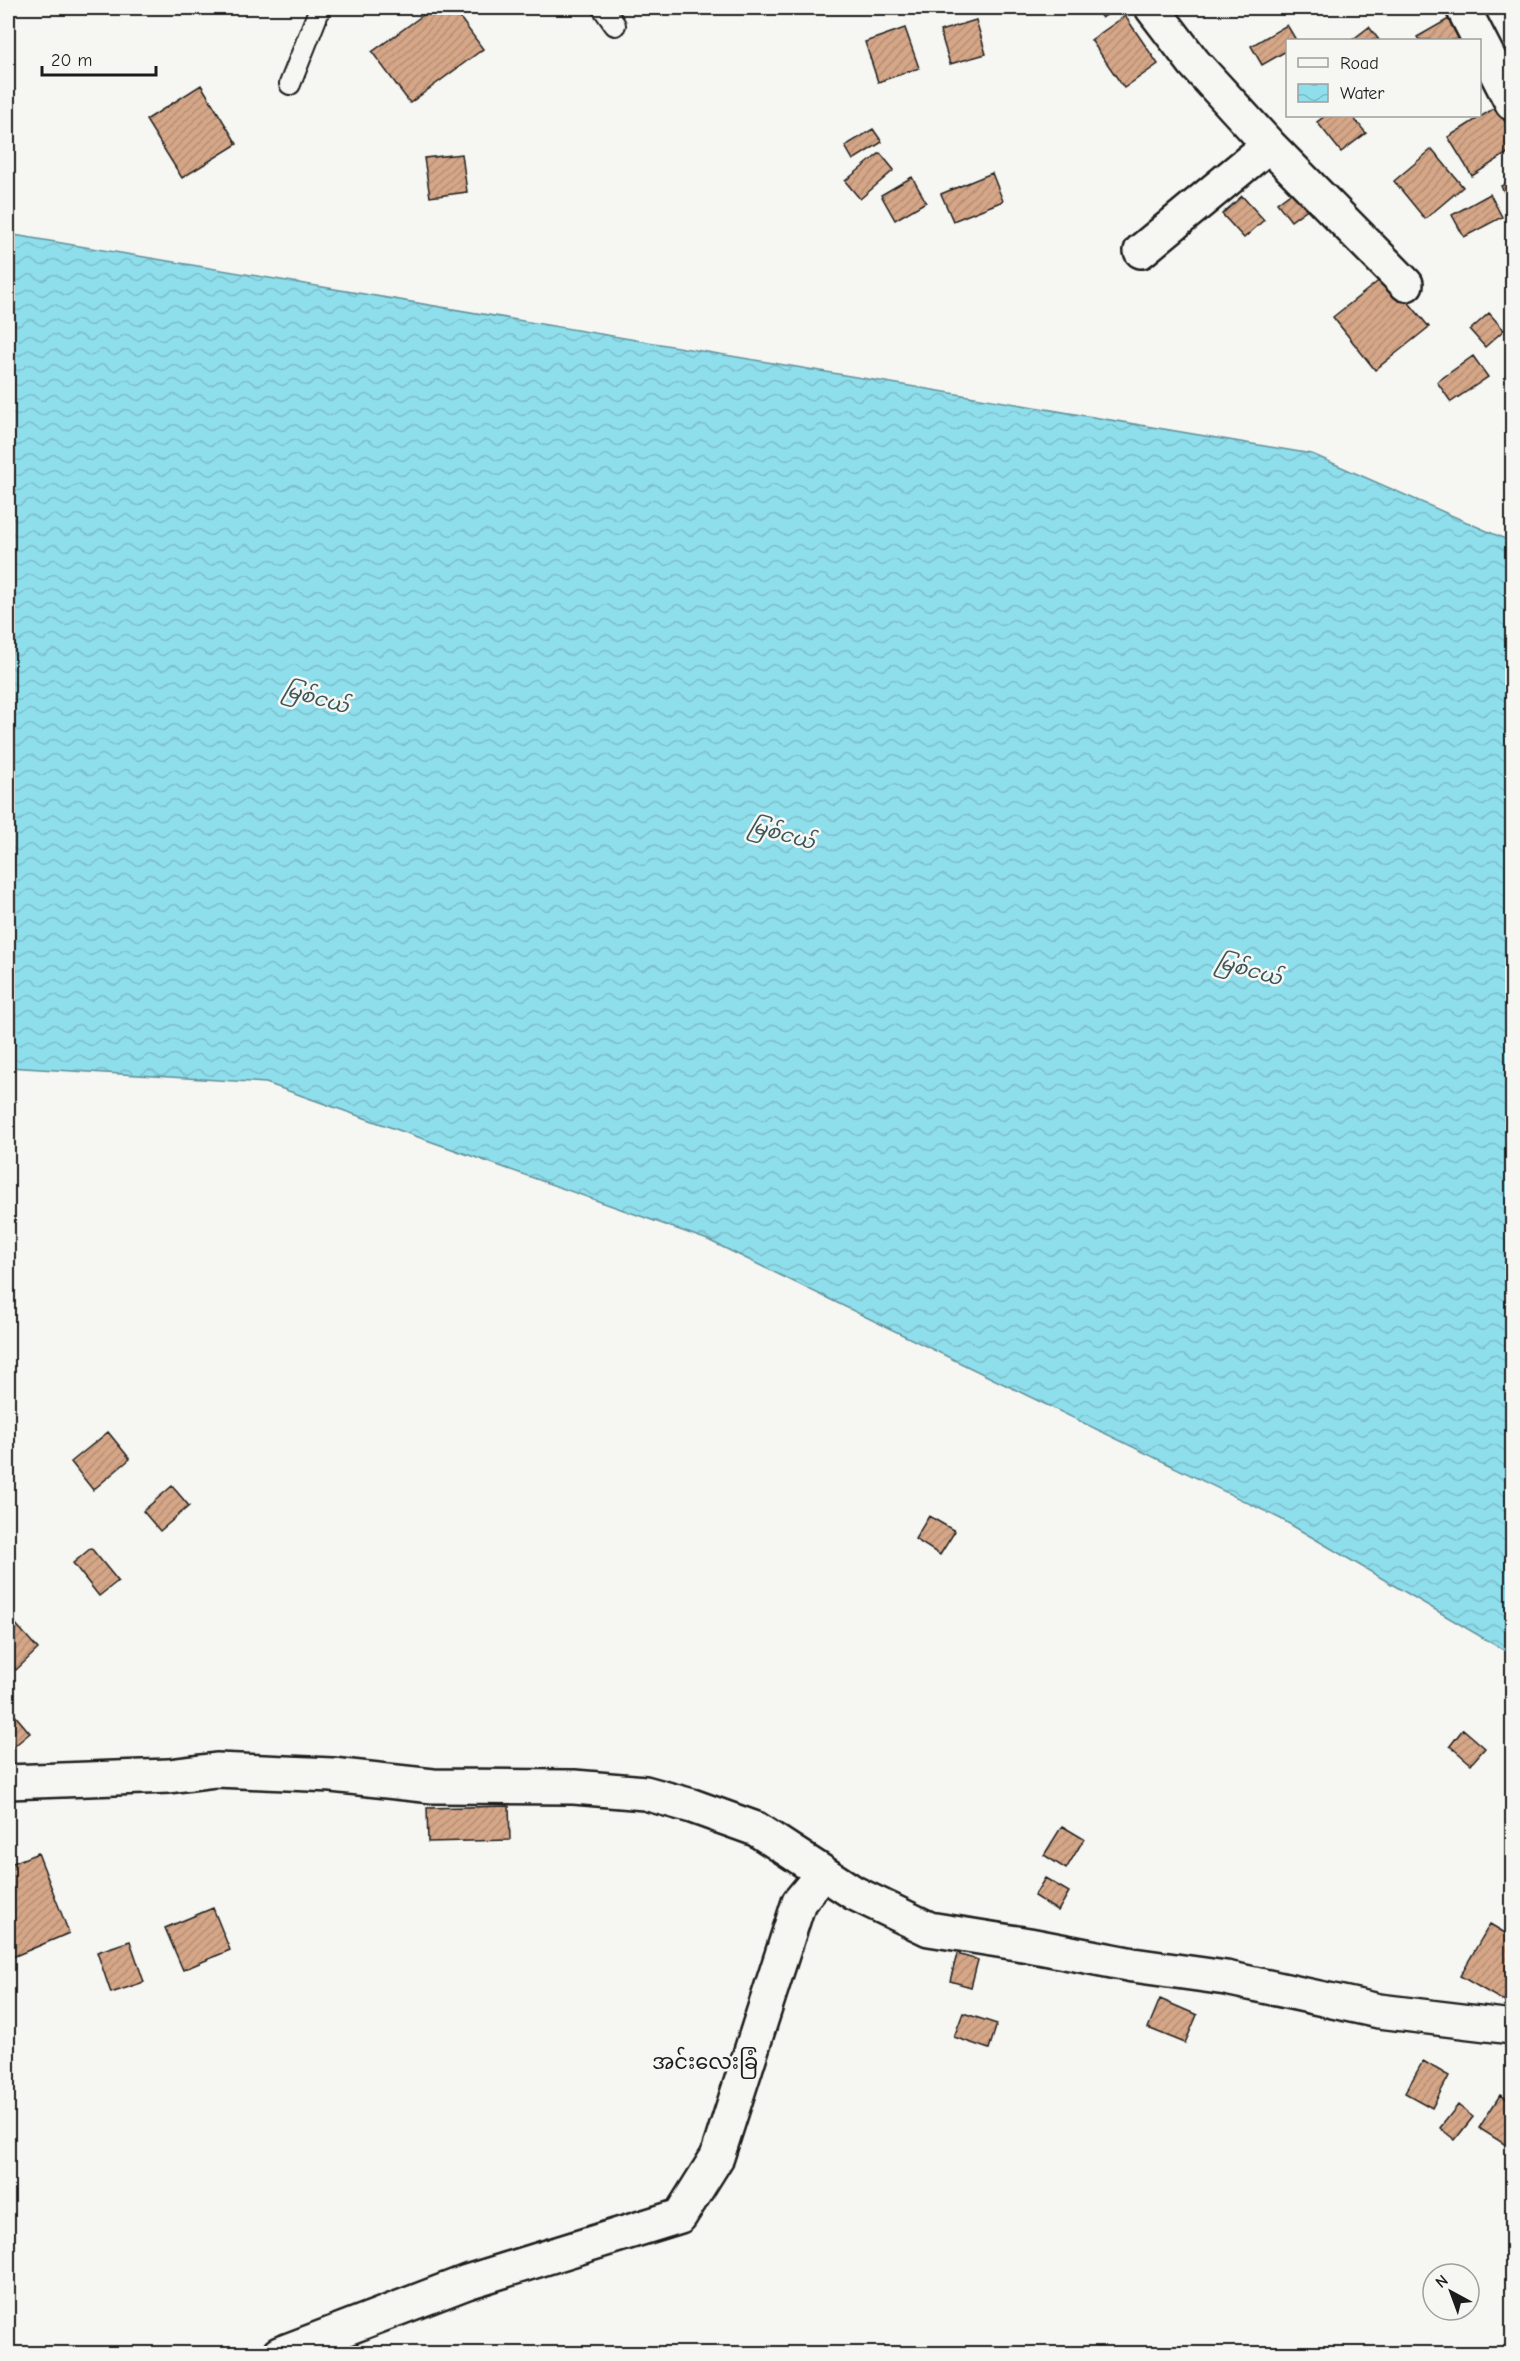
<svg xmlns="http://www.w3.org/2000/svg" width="1520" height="2361" font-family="'Comic Neue','Noto Sans Myanmar',sans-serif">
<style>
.water{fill:url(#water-waves);stroke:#619099;stroke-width:1.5}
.building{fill:url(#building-hatch);stroke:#1c1c1c;stroke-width:1.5}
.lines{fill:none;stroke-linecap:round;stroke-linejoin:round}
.service-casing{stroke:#1c1c1c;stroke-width:24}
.minor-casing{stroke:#1c1c1c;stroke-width:38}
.service{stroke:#f6f6f2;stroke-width:20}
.minor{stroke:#f6f6f2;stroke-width:33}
.labels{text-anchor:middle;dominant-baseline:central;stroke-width:5;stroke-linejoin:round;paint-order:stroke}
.water-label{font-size:20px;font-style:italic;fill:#3e565a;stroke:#f6f6f2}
.quarter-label{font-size:21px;fill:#1c1c1c;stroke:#f6f6f2}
</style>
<defs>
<pattern id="water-waves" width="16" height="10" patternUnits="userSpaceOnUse" patternTransform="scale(1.5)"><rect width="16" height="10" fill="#8fdeec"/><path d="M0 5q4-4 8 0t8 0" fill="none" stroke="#7bbeca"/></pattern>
<pattern id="building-hatch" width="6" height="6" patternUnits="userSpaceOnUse" patternTransform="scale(1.5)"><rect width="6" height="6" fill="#d5a687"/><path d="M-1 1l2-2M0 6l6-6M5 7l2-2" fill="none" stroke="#b68e74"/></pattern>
</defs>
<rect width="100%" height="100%" fill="#f6f6f2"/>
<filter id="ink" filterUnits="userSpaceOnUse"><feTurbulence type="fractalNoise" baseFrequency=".0167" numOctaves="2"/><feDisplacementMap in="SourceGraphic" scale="12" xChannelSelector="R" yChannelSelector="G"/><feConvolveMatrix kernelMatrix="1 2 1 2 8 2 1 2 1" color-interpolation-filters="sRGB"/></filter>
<g filter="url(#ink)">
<path class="water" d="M8 234 1312 454 1512 542V1655L1281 1519 708 1240 266 1083 8 1067Z"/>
<path class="building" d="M433 8H453L483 49 410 103 372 52Z
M1094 8H1117L1102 18Z
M1125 16 1158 64 1124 88 1091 40Z
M1452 17 1463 40H1419L1417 37Z
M976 20 986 54 950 64 940 31Z
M1287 25 1296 40H1288V50L1262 65 1251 46Z
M1369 27 1379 40H1352Z
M905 28 919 68 878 82 865 42Z
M201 85 237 144 182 178 146 120Z
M1496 107 1512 133V150L1472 176 1448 137Z
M1325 116H1352L1366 133 1341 152 1317 122Z
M873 129 882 142 853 160 845 146Z
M1432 149 1463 187 1425 219 1394 181Z
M880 153 894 170 860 199 845 181Z
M462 154 467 192 430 197 424 158Z
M992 173 1003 201 953 221 941 194Z
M912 177 926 202 895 220 881 195Z
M1512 180V207L1501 186Z
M1297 188 1310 207 1291 221 1277 203Z
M1490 194 1502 217 1464 237 1452 215Z
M1242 196 1264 220 1244 238 1222 214Z
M1386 275 1429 327 1375 370 1333 317Z
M1489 313 1504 330 1485 347 1470 330Z
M1473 356 1488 377 1451 402 1437 382Z
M108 1432 130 1459 93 1490 71 1462Z
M172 1486 189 1506 160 1531 143 1511Z
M929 1516 955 1531 940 1555 915 1539Z
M91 1548 118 1581 99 1596 73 1563Z
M13 1621 38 1649 16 1670 8 1660V1627Z
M8 1707 30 1733 12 1748 8 1743Z
M1463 1729 1485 1748 1471 1764 1450 1746Z
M509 1806 510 1840 428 1842 427 1808Z
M1062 1826 1084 1839 1066 1869 1044 1855Z
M38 1853 69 1933 8 1959V1865Z
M1045 1878 1069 1892 1058 1911 1034 1896Z
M213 1908 230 1950 183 1970 165 1928Z
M1490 1924 1512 1937V1988L1505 2002 1460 1976Z
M130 1941 144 1982 111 1993 97 1952Z
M957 1954 978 1960 971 1987 950 1981Z
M1160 1999 1197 2015 1185 2043 1148 2028Z
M963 2013 997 2024 989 2049 954 2037Z
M1423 2061 1449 2076 1432 2108 1405 2093Z
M1500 2095 1512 2102V2149L1479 2128Z
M1458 2105 1473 2117 1455 2140 1440 2128Z"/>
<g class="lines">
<defs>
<path id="service" d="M603 8 615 25
M290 84 320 8"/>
<path id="minor" d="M1152 8 1194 63 1269 145 1406 284
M1463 8 1512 103
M1141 251 1269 145
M8 1782 169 1776 216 1770 332 1775 433 1786 574 1787 645 1793 692 1806 756 1829 854 1893 929 1929 1029 1945 1133 1965 1226 1978 1379 2011 1512 2027
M279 2354 467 2282 680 2216 717 2157 799 1902 823 1873"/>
</defs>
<use href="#service" class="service-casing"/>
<use href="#minor" class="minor-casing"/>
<use href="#service" class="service"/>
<use href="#minor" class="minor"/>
</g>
</g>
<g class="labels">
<g class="water-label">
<text transform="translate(316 698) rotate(16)">မြစ်ငယ်</text>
<text transform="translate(782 834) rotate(16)">မြစ်ငယ်</text>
<text transform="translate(1249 970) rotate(16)">မြစ်ငယ်</text>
</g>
<g class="quarter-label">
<text x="705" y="2062">အင်းလေးခြံ</text>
</g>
</g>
<rect width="1520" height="2361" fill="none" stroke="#f6f6f2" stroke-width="30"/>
<rect x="15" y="15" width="1490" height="2331" fill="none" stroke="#1c1c1c" stroke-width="2" filter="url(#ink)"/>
<rect x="1286" y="39" width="195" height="78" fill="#f6f6f2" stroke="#9f9f9c" stroke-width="1.5"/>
<rect x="1298" y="58" width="30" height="9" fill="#f6f6f2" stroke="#9f9f9c" stroke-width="1.5"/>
<text x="1340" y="69" font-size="18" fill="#1c1c1c">Road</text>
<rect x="1298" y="84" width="30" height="18" fill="url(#water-waves)" stroke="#9f9f9c" stroke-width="1.5"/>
<text x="1340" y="99" font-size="18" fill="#1c1c1c">Water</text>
<g transform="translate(1451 2292) rotate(319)"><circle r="28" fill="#f6f6f2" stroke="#9f9f9c" stroke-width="1.5"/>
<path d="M0-4.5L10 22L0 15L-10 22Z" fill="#1c1c1c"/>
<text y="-9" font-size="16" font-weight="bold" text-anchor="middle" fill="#1c1c1c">N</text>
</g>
<path d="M42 66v9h114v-9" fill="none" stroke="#1c1c1c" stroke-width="3"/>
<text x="51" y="66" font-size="18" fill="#1c1c1c" stroke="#f6f6f2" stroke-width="4.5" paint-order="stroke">20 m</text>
</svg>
